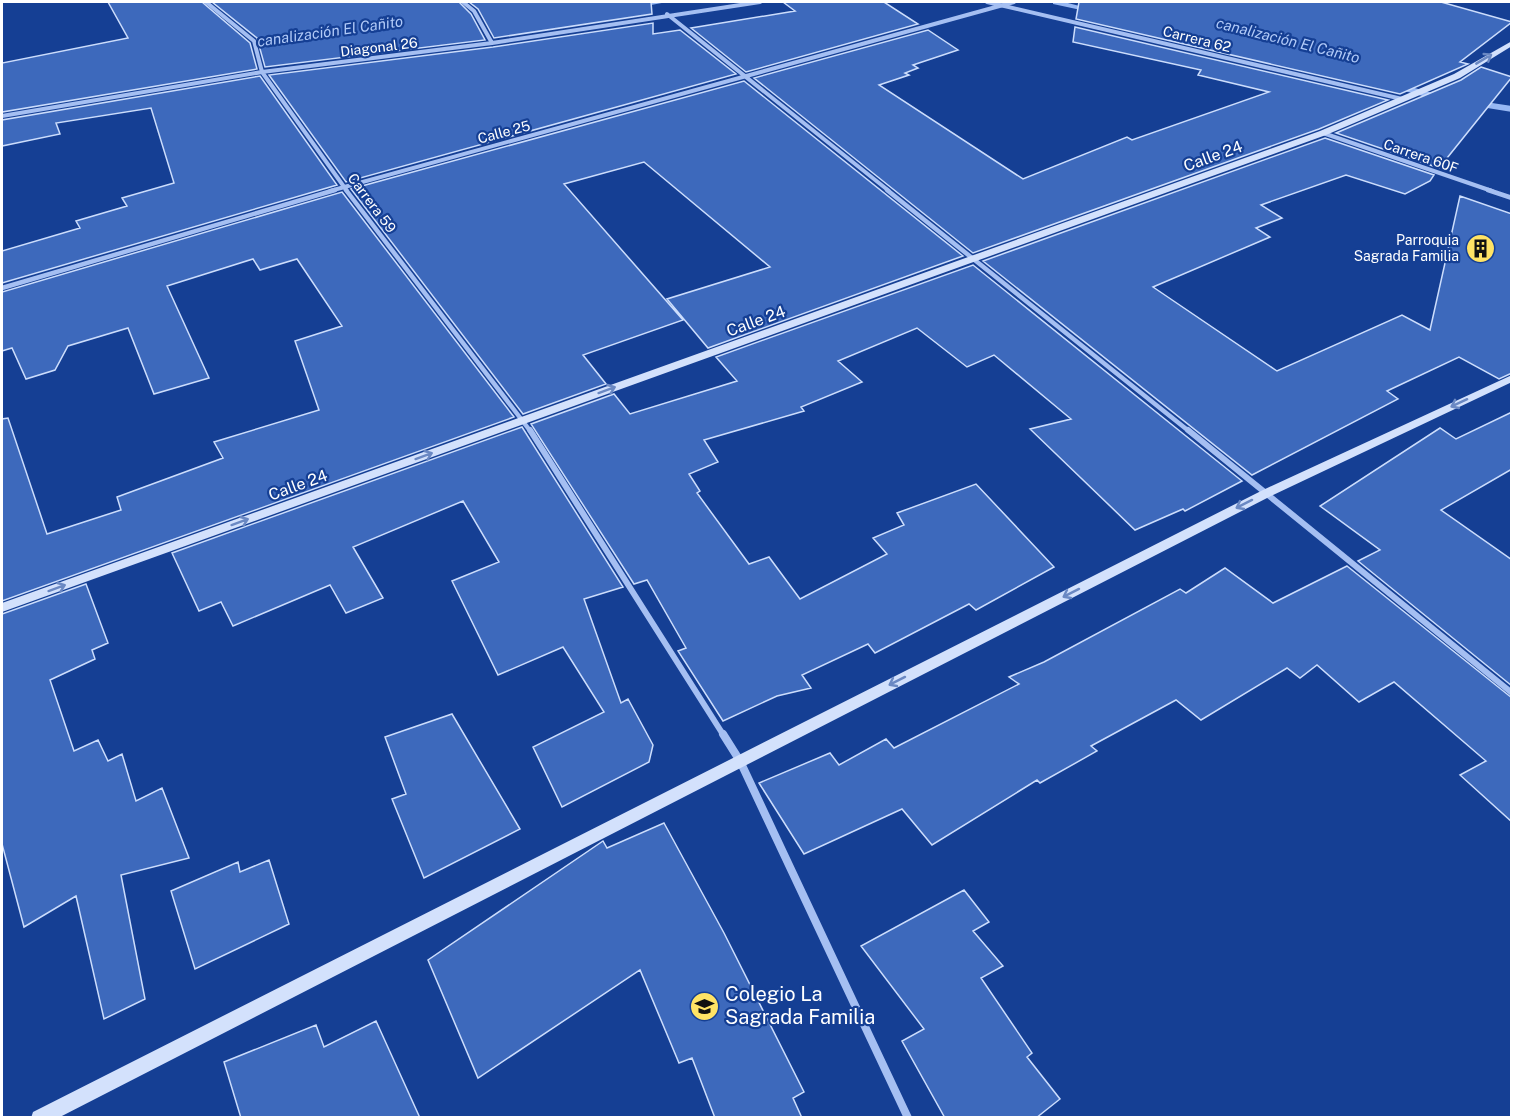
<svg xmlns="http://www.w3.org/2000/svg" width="1513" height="1119" font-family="'Public Sans',sans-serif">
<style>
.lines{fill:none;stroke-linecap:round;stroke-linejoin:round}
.stream{fill:#97b8f4;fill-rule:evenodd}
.building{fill:#3d69bc;stroke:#ccddfc;stroke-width:1.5}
.minor-far3{stroke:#a5bff2;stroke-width:4}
.minor-far2{stroke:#a5bff2;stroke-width:4.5}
.minor-far1{stroke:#a5bff2;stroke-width:6}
.minor{stroke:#a5bff2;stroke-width:8}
.secondary{fill:#d3e1fc;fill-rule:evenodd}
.oneway{stroke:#6a88c3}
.labels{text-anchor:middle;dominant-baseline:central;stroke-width:4.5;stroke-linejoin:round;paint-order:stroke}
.far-street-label{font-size:14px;fill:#fff;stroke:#153f94}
.far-poi-label{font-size:14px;fill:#fff;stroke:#153f94;text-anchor:end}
.far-water-label{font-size:15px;font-style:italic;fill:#b1caf8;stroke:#153f94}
.street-label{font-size:16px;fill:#fff;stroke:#153f94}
.near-poi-label{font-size:20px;fill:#fff;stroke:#153f94;text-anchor:start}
</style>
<rect width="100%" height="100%" fill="#153f94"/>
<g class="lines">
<path class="stream" d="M650 2H667L635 8 631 6Z
M1053 2H1064L1099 11 1095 13 1053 4Z
M1393 82 1447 97 1448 99 1444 102 1390 87 1389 85Z
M1472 100 1512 106V112L1469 105 1468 103Z"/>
</g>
<path class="building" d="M108 2H202L250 43 257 69 2 112V63L128 38Z
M212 2H459L471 14 485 40 265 67 257 38Z
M469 2H651L652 14 494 38 478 9Z
M783 2H884L918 24 746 72 691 28 795 11Z
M1079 2H1441L1512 22 1460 62 1468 64 1400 94 1076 19Z
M653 23V34L680 30 736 74 346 182 269 75 493 47Z
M1075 27 1388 100 1319 129 973 253 754 78 928 30 958 50 913 65 918 68 905 73 909 75 879 85 1023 179 1127 137 1132 140 1269 92 1198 75 1201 70 1073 42Z
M1481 67 1512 77 1439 168 1336 133 1461 80Z
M260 76 337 185 2 283V251L80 228 76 221 127 206 122 198 174 183 151 108 56 123 60 134 2 146V120Z
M744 81 963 256 708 348 667 299 770 267 644 162 564 184 683 320 583 355 606 384 523 414 351 189Z
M1325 138 1434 175 1430 181 1405 194 1346 175 1261 205 1282 218 1256 228 1270 237 1153 287 1277 371 1402 315 1430 330 1460 196 1512 214V373L1499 379 1459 357 1387 391 1398 399 1252 475 983 261Z
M342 192 514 417 2 601V419L8 418 47 534 121 510 117 497 223 458 214 442 319 410 295 341 342 326 297 259 260 270 253 259 167 286 209 378 154 394 128 328 68 346 55 370 26 379 12 348 2 351V292Z
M973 265 1242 481 1185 511 1183 509 1135 530 1030 429 1071 419 994 355 967 367 917 328 838 361 862 382 801 407 804 411 704 440 718 462 689 474 700 491 697 493 749 564 769 557 800 599 887 554 873 538 904 525 897 513 976 484 1054 567 976 610 969 604 875 653 868 644 802 675 811 688 777 696 723 721 678 651 686 648 647 580 634 584 531 424 614 394 630 414 737 381 716 357Z
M1512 412V469L1441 510 1512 560V686L1358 561 1380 550 1320 506 1440 428 1456 439Z
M522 427 623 587 584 599 621 703 628 699 653 745 649 762 562 807 533 747 604 712 563 647 498 675 452 581 499 562 463 501 353 547 383 598 346 613 330 585 233 626 221 602 199 611 172 553Z
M1347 566 1512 698V822L1460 775 1486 761 1394 682 1359 702 1317 665 1300 678 1287 668 1201 720 1176 700 1091 746 1097 751 1040 783 1037 780 932 845 902 809 804 854 759 783 830 753 839 765 886 739 894 748 1019 684 1009 677 1044 662 1180 589 1186 593 1225 568 1273 603Z
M86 584 108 643 92 650 95 659 50 680 74 751 98 740 108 761 122 754 136 801 162 788 189 858 121 875 145 999 104 1019 76 896 24 927 2 844V614Z
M452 714 520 829 424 878 392 799 406 794 385 737Z
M664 823 724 933 804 1092 793 1098 802 1118H715L692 1058 679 1063 640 970 478 1078 428 960 603 841 607 848Z
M269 860 289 924 195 969 171 891 238 862 240 872Z
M964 890 989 922 973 931 1003 966 981 978 1032 1053 1027 1057 1060 1099 1036 1118H945L902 1041 924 1029 861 946Z
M376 1021 420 1118H241L224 1062 316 1025 324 1047Z"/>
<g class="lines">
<path class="minor-far3" d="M206 2 254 41 262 72 347 191
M463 2 474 11 492 43
M987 2 1402 99
M667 14 889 191
M2 116 262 72 492 43 760 2
M1323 133 1492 191
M330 191 1014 2"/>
<path class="minor-far2" d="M346 190 531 432
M887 190 1190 432
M1488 190 1512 198
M2 288 335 190"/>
<path class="minor-far1" d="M530 430 724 736
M1188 430 1512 693"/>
<path class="minor" d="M723 734 740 761 908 1118"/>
<path class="secondary" d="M1512 41V46L1460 78 1326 135 2 612V603L1320 131 1454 74Z
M1512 375V382L1271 496 58 1118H31L33 1112 1263 490Z"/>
</g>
<defs><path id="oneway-shaft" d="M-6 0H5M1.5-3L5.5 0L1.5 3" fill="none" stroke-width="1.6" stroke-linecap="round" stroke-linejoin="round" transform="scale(1.5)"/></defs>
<g class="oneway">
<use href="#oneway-shaft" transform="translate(1484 59) rotate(-31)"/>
<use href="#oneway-shaft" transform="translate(607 390) rotate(-20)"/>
<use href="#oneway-shaft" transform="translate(1459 403) rotate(155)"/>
<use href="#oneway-shaft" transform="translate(424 456) rotate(-20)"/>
<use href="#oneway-shaft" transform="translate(1244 504) rotate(153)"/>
<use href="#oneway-shaft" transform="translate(240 522) rotate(-20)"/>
<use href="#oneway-shaft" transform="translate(57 588) rotate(-20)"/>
<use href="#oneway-shaft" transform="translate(1071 593) rotate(153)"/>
<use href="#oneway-shaft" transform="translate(897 681) rotate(153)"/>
</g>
<defs>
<symbol id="building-disc" viewBox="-11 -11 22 22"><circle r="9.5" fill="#ffe365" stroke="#153f94"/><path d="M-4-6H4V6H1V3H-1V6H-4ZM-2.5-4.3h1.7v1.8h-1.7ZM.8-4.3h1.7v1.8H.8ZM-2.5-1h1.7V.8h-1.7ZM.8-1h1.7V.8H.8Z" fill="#111"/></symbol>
<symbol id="school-disc" viewBox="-11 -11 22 22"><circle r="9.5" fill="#ffe365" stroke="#153f94"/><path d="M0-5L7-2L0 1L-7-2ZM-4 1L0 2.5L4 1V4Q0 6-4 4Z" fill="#111"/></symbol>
</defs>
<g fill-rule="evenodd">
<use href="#building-disc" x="1464" y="232" width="33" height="33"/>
<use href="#school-disc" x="688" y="990" width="33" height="33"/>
</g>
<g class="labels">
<g class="far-street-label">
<text transform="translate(1197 39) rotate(14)">Carrera 62</text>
<text transform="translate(379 47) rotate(-7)">Diagonal 26</text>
<text transform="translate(504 132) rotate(-15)">Calle 25</text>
<text transform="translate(1421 156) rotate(19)">Carrera 60F</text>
<text transform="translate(372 203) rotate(53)">Carrera 59</text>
</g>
<g class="far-poi-label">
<text x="1459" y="240">Parroquia<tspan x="1459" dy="16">Sagrada Familia</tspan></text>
</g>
<g class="far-water-label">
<text transform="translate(330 31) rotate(-8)">canalización El Cañito</text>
<text transform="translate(1288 40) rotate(14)">canalización El Cañito</text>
</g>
<g class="street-label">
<text transform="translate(1213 156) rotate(-20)">Calle 24</text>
<text transform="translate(756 321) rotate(-20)">Calle 24</text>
<text transform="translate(298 485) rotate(-20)">Calle 24</text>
</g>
<g class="near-poi-label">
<text x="725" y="994">Colegio La<tspan x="725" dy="23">Sagrada Familia</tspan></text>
</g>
</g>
<rect width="1513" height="1119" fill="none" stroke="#ffffff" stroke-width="6"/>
</svg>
